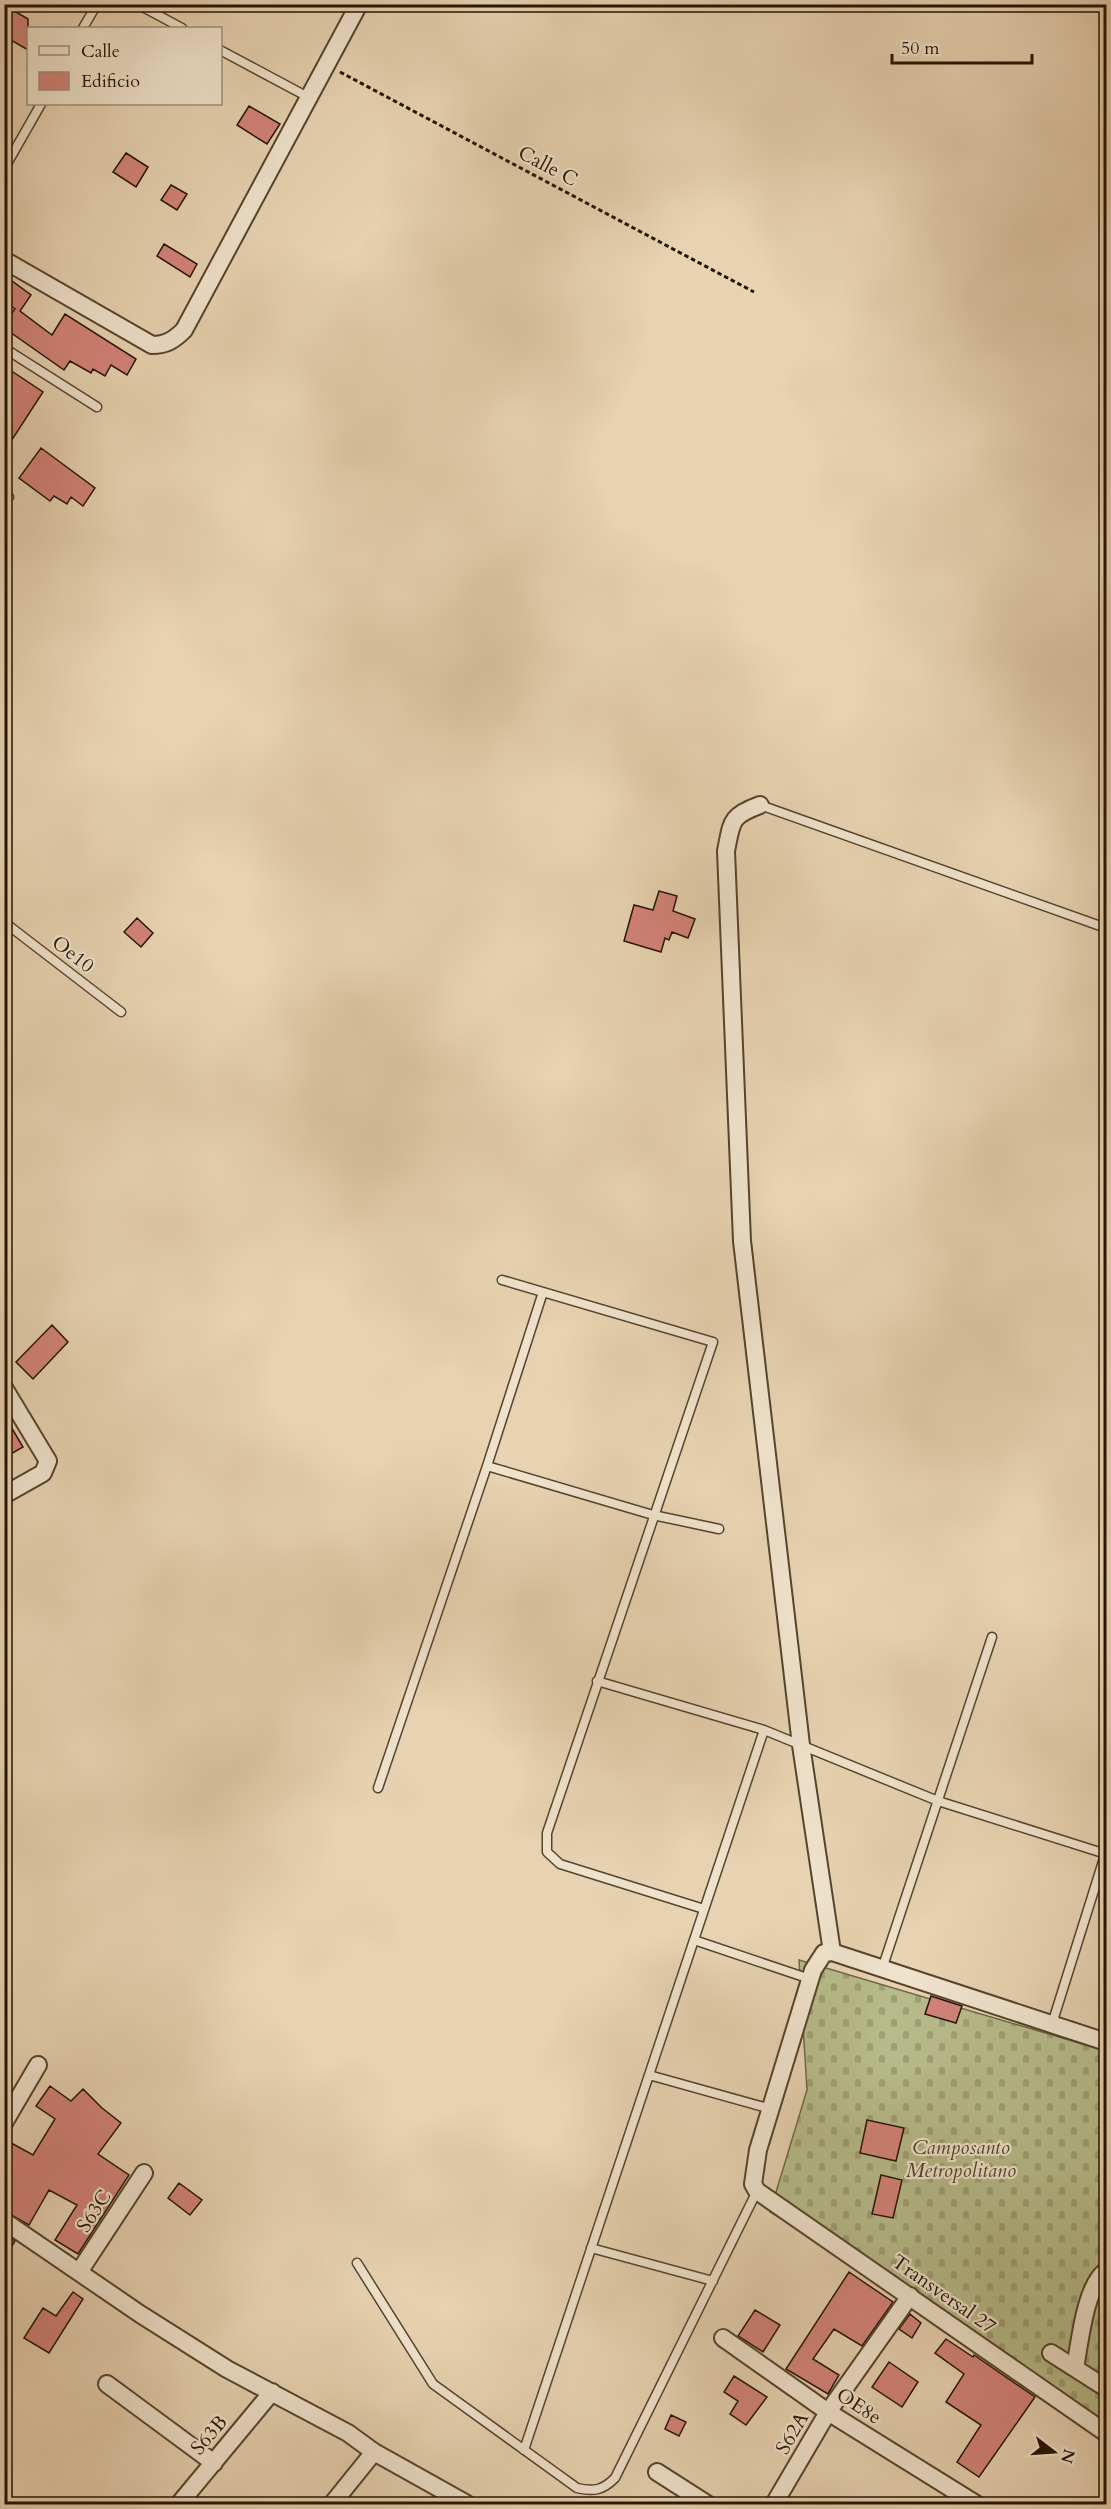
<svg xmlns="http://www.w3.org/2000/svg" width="1111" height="2509" font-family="Cardo,serif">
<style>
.cemetery{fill:url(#cemetery-stones);stroke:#6e6845;stroke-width:1.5}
.building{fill:#d3837a;stroke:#251400;stroke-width:1.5}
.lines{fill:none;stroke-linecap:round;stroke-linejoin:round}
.service-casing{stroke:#56442c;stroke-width:11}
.minor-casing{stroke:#56442c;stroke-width:20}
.path{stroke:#251400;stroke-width:3;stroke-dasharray:4.5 3;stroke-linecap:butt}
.service{stroke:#efe2cc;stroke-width:8}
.minor{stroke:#efe2cc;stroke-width:16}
.labels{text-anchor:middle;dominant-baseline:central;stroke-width:4.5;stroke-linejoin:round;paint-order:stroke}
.street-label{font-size:20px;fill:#251400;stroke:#efe2cc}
.park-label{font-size:20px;font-style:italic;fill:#514629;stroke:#efe2cc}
</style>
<defs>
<pattern id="cemetery-stones" width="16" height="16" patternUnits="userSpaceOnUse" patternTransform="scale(1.5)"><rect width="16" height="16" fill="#b7bb8a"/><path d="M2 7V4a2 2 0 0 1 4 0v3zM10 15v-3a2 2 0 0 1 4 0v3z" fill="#9da075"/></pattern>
</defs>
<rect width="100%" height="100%" fill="#e7d2b1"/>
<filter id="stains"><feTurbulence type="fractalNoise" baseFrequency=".00333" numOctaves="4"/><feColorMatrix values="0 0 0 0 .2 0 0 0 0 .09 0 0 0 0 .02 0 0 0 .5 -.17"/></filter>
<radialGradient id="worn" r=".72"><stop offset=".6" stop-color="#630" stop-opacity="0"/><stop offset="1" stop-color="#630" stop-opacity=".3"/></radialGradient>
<path class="cemetery" d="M799 1960 1106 2051V2433L910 2296 770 2212 807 2090Z"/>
<path class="building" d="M4 5 28 19V50L4 36Z
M249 106 280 124 267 144 237 125Z
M126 153 148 167 136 187 113 172Z
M171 185 187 194 177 210 161 200Z
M164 244 197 264 190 277 157 256Z
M4 275 31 295 20 311 52 335 65 314 136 359 127 375 111 365 105 376 93 369 91 373 70 361 64 370 10 332 11 330 4 323 15 309 4 301Z
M4 366 43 392 4 452Z
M41 448 95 488 83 506 71 497 67 504 54 496 50 501 19 478Z
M659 891 677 896 673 911 695 919 688 938 672 932 669 940 665 938 661 952 624 941 634 905 653 910Z
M137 918 153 933 141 947 124 932Z
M52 1325 68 1342 33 1379 16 1362Z
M4 1415 23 1447 4 1458Z
M931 1996 962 2006 956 2023 925 2014Z
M50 2086 71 2101 83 2089 102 2108 121 2123 98 2154 129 2175 78 2254 55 2240 77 2205 49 2190 29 2225 4 2211V2139L33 2155 55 2119 36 2106Z
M867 2120 904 2128 896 2161 860 2153Z
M881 2175 902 2180 893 2218 872 2214Z
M179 2183 202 2200 190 2215 168 2198Z
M4 2234 15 2241 4 2259Z
M849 2272 893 2302 862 2346 834 2329 813 2359 839 2375 828 2394 786 2369Z
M73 2292 83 2299 49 2353 24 2338 43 2308 56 2316Z
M755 2310 780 2325 763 2352 738 2336Z
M910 2314 921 2323 912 2338 899 2329Z
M946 2339 973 2357 974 2355 1035 2397 979 2477 957 2462 981 2425 946 2402 964 2374 935 2353Z
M889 2362 918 2382 902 2407 872 2387Z
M734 2376 767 2397 746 2425 730 2414 738 2401 724 2392Z
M671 2415 686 2422 679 2436 665 2429Z"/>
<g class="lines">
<defs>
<path id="service" d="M137 4 182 28
M83 28 97 4
M220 50 308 97
M4 169 41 104
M4 348 97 407
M4 494 9 497
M760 805 1106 928
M4 922 121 1012
M502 1280 713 1342 547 1833V1852L560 1864 704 1909
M487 1466 653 1515 719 1529
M597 1681 764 1730 938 1801 1106 1854
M378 1788 487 1466 543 1292
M694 1940 810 1979
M882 1969 992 1637
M1052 2024 1106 1852
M649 2075 771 2109
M591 2248 713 2281
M357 2263 433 2384 577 2488C594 2492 603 2490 615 2478L757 2191
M524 2450 764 1730"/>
<path id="minor" d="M4 260 152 345C166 345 174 340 184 330L359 4
M760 805C730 816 732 821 726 851L742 1241 801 1745 832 1952
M4 1388 48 1461 43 1473 4 1495
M1106 2042 832 1952 824 1953 813 1970 758 2150 753 2184 757 2191 1106 2433
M4 2123 38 2065
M4 2221 140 2314 227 2369 348 2433 374 2452 467 2504
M79 2272 144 2173
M723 2338 828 2412 976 2504
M1051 2353 1106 2388
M1075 2368C1080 2342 1085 2286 1106 2271
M107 2384 214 2463
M657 2472 707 2504
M179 2504 272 2392
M332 2504 374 2452
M774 2504 828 2412 910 2296"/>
</defs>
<use href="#service" class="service-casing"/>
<use href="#minor" class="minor-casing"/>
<path class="path" d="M340 72 754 292"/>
<use href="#service" class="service"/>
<use href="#minor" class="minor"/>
</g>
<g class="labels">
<g class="street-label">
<text transform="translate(548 166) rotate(28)">Calle C</text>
<text transform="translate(73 954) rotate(38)">Oe10</text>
<text transform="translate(94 2211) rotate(-57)">S63C</text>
<text transform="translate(944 2294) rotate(35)">Transversal 27</text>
<text transform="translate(859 2406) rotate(33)">OE8e</text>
<text transform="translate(792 2433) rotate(-60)">S62A</text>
<text transform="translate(209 2435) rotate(-50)">S63B</text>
</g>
<g class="park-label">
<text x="961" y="2147">Camposanto<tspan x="961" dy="23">Metropolitano</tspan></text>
</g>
</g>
<rect width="1111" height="2509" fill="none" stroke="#e7d2b1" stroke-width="24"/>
<rect x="6" y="6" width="1099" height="2497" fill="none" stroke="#251400" stroke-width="3"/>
<rect x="12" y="12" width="1087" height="2485" fill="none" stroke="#251400" stroke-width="1.5"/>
<rect x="27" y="27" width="195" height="78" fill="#efe2cc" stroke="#9e907a" stroke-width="1.5"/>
<rect x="39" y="46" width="30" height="9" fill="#efe2cc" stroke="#9e907a" stroke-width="1.5"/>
<text x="81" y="57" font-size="18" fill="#251400">Calle</text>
<rect x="39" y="72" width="30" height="18" fill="#d3837a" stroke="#9e907a" stroke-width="1.5"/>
<text x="81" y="87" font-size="18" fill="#251400">Edificio</text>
<g transform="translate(1054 2452) rotate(107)" stroke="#efe2cc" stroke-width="4.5" paint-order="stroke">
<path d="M0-4.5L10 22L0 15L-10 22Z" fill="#251400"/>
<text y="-9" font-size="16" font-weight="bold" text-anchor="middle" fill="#251400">N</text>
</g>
<path d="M892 54v9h140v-9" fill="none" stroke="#251400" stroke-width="3"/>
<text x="901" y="54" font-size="18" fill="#251400" stroke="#efe2cc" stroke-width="4.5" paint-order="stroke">50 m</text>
<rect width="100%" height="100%" filter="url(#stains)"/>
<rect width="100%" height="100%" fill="url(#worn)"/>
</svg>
